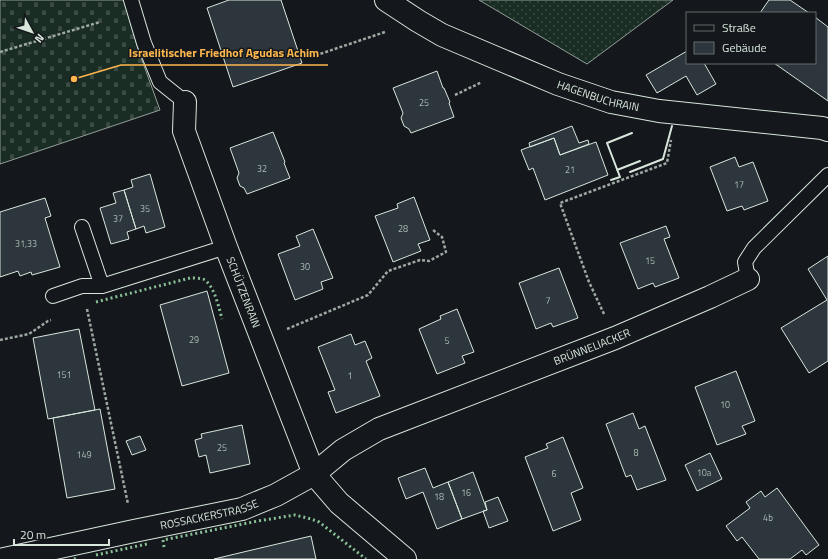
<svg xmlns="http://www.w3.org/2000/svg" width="828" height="559" font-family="'Titillium Web',sans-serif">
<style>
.grass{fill:url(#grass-dots);stroke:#939e99}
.cemetery{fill:url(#cemetery-stones);stroke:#939e99}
.building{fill:#2c363c;stroke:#d8e6dc}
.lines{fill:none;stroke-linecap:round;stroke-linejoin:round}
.lane-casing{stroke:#d8e6dc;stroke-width:16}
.street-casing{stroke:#d8e6dc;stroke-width:24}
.path{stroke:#9da8a2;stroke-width:2.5;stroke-dasharray:3 2;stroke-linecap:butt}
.lane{stroke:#14181c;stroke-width:14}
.street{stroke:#14181c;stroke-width:22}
.hedge{stroke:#8ac095;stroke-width:3;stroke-dasharray:2 3;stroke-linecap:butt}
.wall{stroke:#d8e6dc;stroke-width:2}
.labels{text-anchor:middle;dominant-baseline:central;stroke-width:3;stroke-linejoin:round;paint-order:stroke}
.number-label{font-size:9px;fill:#adbab4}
.street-label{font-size:11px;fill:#d8e6dc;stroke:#14181c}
.leader{fill:none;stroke:#ffb74d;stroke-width:1.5}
.callout-dot{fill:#ffb74d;stroke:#14181c;stroke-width:1.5}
.callout-label{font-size:12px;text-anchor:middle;font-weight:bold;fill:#ffb74d;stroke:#14181c;stroke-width:3;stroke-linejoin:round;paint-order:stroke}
</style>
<defs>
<pattern id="grass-dots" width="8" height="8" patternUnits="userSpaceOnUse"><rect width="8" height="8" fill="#1a2d24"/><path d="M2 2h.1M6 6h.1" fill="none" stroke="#3b4b43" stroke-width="1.8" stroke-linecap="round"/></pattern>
<pattern id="cemetery-stones" width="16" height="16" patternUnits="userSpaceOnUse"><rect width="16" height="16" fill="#1a2d24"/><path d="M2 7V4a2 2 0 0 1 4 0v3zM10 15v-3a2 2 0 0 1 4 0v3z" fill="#3b4b43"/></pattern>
</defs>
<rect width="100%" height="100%" fill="#14181c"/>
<path class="grass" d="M479 0H673L587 64Z"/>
<path class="cemetery" d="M0 0H124L138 49 160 110 0 164Z"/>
<path class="building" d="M229 0H281L302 63 233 87 207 8Z
M769 0H790L809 13H760Z
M815 17 828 27V101L774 63H815Z
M687 51V63H704L716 84 697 95 686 76 657 93 646 75Z
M437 71 443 88H444L450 102 449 103 454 117 411 133 409 129 404 126 401 118 403 113 393 88Z
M572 126 579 143 588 140 589 144 560 155 554 138 530 147 529 143Z
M273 132 285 162 284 163 290 178 247 194 244 188 240 186 237 178 239 173 230 148Z
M554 138 560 155 596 142 608 175 545 200 533 168 529 170 521 150Z
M735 157 739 167 753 162 768 201 744 210 742 206 727 211 710 167Z
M150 174 165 227 146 233 144 226 136 229 124 190 133 187 131 180Z
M124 190 136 229 127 232 129 239 111 244 100 208 116 203 113 193Z
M414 197 430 240 418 244 421 251 393 262 375 216 398 208 397 204Z
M45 198 51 216 45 218 60 267 32 275 31 272 20 276 18 271 0 277V212Z
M666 226 670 237 664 239 679 278 655 287 653 283 638 289 620 243Z
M313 229 333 278 321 282 323 289 295 300 278 254 300 246 296 236Z
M828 256V361L809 373 781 328 827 300 808 269Z
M559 268 578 318 553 327 551 323 536 329 519 283Z
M207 291 229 373 182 386 160 305Z
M457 309 474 352 462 356 465 363 437 374 419 329 441 319 440 316Z
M79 329 95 410 48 419 33 338Z
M351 334 355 345 365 341 372 358 366 361 380 396 336 413 328 392 335 390 318 347Z
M736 371 755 421 742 426 746 434 717 445 695 387Z
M100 409 115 489 67 498 53 418Z
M633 413 639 429 645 426 666 480 637 490 631 475 626 477 606 424Z
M242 425 250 464 210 473 206 455 199 457 195 440 202 438 201 434Z
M140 436 146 450 132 455 126 441Z
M563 437 583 488 571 493 581 520 553 531 525 457 548 448 546 444Z
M710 453 722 479 697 491 685 465Z
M425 468 433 488 448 482 462 519 437 529 423 492 406 499 398 478Z
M473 472 487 510 462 519 448 482Z
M777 488 819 545 806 555 802 550 790 559H759L742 537 737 541 726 526 750 508 746 502 761 491 765 497Z
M498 497 508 521 489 528 483 511 487 510 485 502Z
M311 536 316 559H214Z"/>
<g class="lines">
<defs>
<path id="lane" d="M131 0 144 43 160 82 185 102
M82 227 102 286
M748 279 745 262 754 248 828 175
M53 296 82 286H102L226 247"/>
<g id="street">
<path id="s1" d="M386 0 418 21 442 35 558 84 611 102 659 111 822 128 828 130"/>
<path id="s2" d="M185 102 184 131 226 247 314 474 339 503 405 559"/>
<path id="s3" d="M4 559 134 531 242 509 276 495 314 474 343 450 379 429 615 338 710 297 748 279"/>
</g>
</defs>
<use href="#lane" class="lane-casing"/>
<use href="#street" class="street-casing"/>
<path class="path" d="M0 52 100 22
M311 57 385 32
M455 95 482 82
M87 309 128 504
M604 314 589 282 560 203 667 163 671 140
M287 329 368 295 388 271 420 260 429 261 446 252 442 237 433 230
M0 340 29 334 48 321 51 320"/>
<use href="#lane" class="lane"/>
<use href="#street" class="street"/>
<path class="hedge" d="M96 302 190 278C194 278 199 278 203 279 214 284 219 308 222 319
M164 547 163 540 258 521 295 515 311 519 319 522 366 559
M96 555 147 544
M74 559 77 558"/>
<path class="wall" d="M617 170 640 161
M630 172 663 159 672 126
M611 180 620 177 607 143 632 133"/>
</g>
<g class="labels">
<g class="number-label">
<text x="424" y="102">25</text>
<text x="262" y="168">32</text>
<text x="570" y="169">21</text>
<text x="739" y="184">17</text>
<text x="145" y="208">35</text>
<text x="118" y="218">37</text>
<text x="403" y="228">28</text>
<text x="26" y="243">31,33</text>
<text x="650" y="260">15</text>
<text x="305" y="266">30</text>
<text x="548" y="300">7</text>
<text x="194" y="339">29</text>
<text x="447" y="340">5</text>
<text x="64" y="374">151</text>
<text x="350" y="375">1</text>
<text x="725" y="404">10</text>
<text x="222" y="447">25</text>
<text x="636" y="452">8</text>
<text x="84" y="454">149</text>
<text x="704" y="472">10a</text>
<text x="554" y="473">6</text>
<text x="466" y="492">16</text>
<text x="439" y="496">18</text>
<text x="768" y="517">4b</text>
</g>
<g class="street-label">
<text stroke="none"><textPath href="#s1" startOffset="234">HAGENBUCHRAIN</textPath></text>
<text stroke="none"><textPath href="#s2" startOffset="201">SCHÜTZENRAIN</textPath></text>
<text stroke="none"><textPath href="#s3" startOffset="631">BRÜNNELIACKER</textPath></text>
<text stroke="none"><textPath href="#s3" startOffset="210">ROSSACKERSTRASSE</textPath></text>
</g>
</g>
<path class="leader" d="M74 79L121 65H328"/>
<circle class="callout-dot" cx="74" cy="79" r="4"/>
<g class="callout-label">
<text x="224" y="57">Israelitischer Friedhof Agudas Achim</text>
</g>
<rect x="686" y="12" width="130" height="52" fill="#14181c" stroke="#626a69"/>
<rect x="694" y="25" width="20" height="6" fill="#14181c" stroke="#626a69"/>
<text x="722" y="32" font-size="12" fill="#d8e6dc">Straße</text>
<rect x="694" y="42" width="20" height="12" fill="#2c363c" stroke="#626a69"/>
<text x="722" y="52" font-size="12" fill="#d8e6dc">Gebäude</text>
<g transform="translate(32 32) rotate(130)" stroke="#14181c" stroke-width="3" paint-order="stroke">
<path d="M0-3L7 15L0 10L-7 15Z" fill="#d8e6dc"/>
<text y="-6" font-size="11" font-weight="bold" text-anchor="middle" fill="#d8e6dc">N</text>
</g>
<path d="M14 539v6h95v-6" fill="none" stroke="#d8e6dc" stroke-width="2"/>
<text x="20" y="539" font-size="12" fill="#d8e6dc" stroke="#14181c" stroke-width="3" paint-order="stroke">20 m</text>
</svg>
